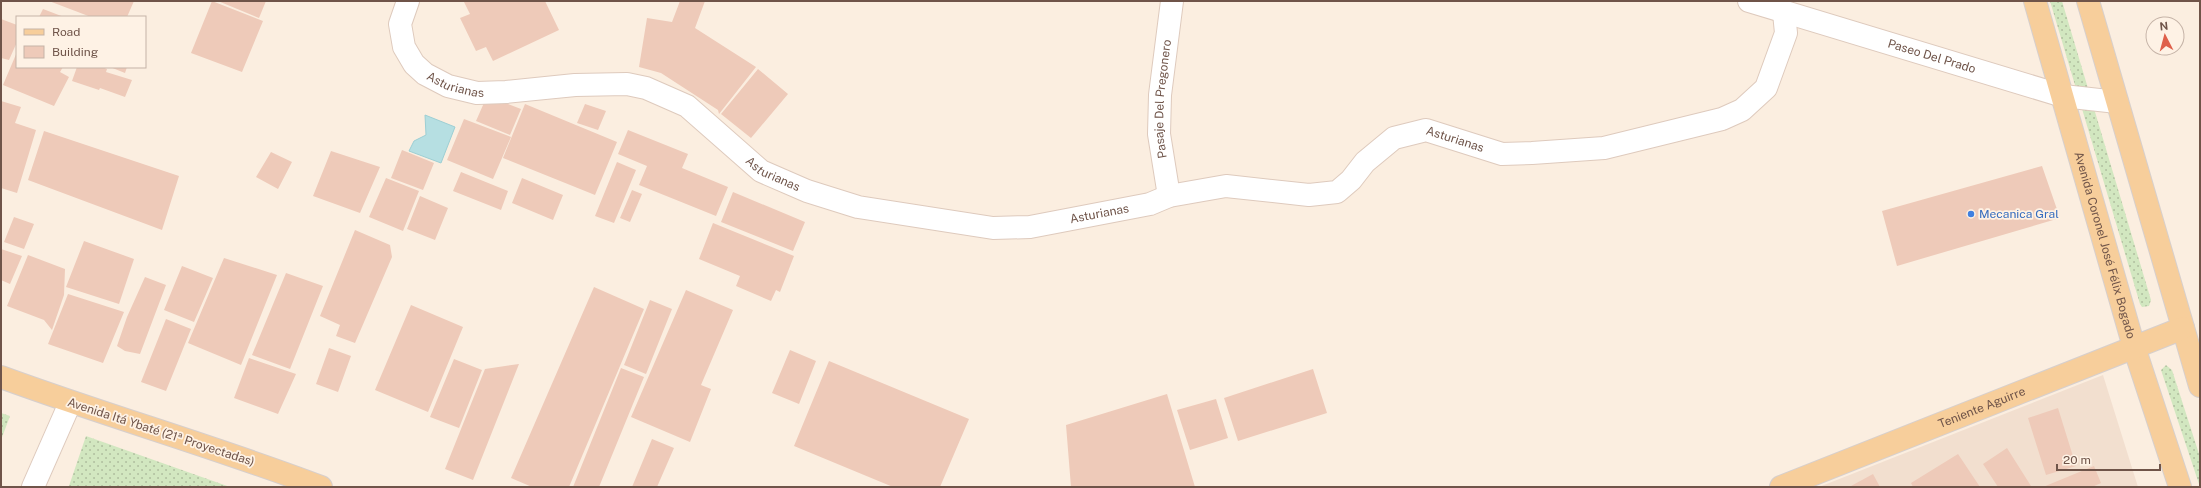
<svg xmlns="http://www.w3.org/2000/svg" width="2201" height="488" font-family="'Public Sans',sans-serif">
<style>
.residential{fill:#f2dfcf}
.grass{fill:url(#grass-dots)}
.water{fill:#b6dfe2;stroke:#9dcfd4}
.building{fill:#eecab9}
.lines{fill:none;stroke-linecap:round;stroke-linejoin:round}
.minor-casing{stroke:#decabd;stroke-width:24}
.major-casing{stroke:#d7cfcc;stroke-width:24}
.minor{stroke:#fff;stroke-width:22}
.major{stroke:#f7ce9b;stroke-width:22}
.shop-dot{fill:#3f7fe0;stroke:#fef2e5;stroke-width:1.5}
.labels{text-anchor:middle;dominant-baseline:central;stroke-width:3.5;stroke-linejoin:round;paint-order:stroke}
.street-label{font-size:12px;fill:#6f5449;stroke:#fef2e5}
.shop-label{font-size:12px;fill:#366cbe;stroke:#fef2e5;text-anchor:start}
</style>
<defs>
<pattern id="grass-dots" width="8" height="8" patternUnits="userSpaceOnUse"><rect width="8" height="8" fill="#d2e7c0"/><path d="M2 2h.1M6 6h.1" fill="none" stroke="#afbe9e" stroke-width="1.8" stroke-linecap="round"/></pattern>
</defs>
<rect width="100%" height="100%" fill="#fbeee0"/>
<path class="residential" d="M2103 375 2138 487H1819Z"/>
<path class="grass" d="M2050 1H2062L2151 300 2149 306 2142 307 2140 304Z
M2166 365 2172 370 2200 457V487L2161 370Z
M1 413 10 416 1 440Z
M86 436 230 487 69 486Z"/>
<path class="water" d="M425 115 455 127 441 163 409 151 414 141 426 135Z"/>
<path class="building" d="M49 1H134L127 17H91Z
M212 1 263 21 242 72 191 53Z
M218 1H266L259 18Z
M466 1H545L559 30 493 61 486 47 476 51 460 18 470 14 464 2Z
M680 1H705L695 28 756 67 719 114 718 110 661 73 639 67 647 18 672 22Z
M43 9 64 17H39Z
M1 19 17 25V42L9 60 1 58Z
M17 52V67H63L60 72 69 77 54 106 3 85Z
M77 67H102L107 69 106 72 132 80 125 97 100 88 99 90 72 81Z
M110 67H127L125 73Z
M758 69 788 94 751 138 721 114Z
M487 96 521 109 510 135 476 121Z
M1 101 21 107 15 123 36 130 17 193 1 188Z
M525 104 617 142 595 195 503 158Z
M585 104 606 111 598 130 577 123Z
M464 119 511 137 493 179 447 160Z
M628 130 688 154 682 168 728 187 716 216 639 185 647 166 618 154Z
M44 131 179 176 162 230 28 180Z
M402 150 434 163 423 190 391 178Z
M331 151 380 167 360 213 313 196Z
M271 152 292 162 278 189 256 177Z
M617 162 636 170 614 223 595 216Z
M2042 166 2060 218 1897 266 1882 211Z
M461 172 508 191 501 210 453 191Z
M386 178 419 191 403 231 369 217Z
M522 178 563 195 553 220 512 203Z
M632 190 642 194 630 222 620 218Z
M733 192 805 222 793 251 721 222Z
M420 196 448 208 435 240 407 229Z
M14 217 34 224 24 249 4 242Z
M713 223 794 256 780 292 776 290 771 301 736 286 740 276 699 259Z
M355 230 390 245 392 257 355 343 336 336 340 325 320 316Z
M84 241 134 259 119 304 66 287Z
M1 249 22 256 10 284 1 280Z
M28 255 65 269 64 295 52 330 44 320 7 306Z
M224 258 277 275 241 365 188 343Z
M182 266 213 278 194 322 164 310Z
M286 273 323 286 290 369 252 355Z
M145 277 166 285 140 354 125 351 117 346 127 317Z
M594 287 644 309 569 487H532L511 478Z
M686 290 733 310 701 385 711 389 690 442 631 417Z
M68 294 124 312 103 363 48 344Z
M650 300 672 309 646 374 624 365Z
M411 305 463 327 428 412 375 390Z
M166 319 191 329 166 391 141 382Z
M329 348 351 356 338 392 316 384Z
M790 350 816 361 799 404 772 393Z
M249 358 296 374 278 414 234 398Z
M454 359 482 370 459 428 430 417Z
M829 361 969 419 940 487H893L794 446Z
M519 364 473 480 445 469 485 369Z
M621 368 644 377 599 487H573Z
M1313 369 1327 413 1238 441 1224 398Z
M1167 394 1195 487H1071L1066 425Z
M1216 399 1228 438 1190 450 1177 410Z
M2058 408 2076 466 2046 475 2028 418Z
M652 439 674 448 657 487H632Z
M2007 448 2031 486 2030 487H1998L1983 464Z
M1958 454 1980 487H1913L1911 483Z
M2094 466 2101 483 2092 487H2043Z
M1873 474 1880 487H1851V486Z"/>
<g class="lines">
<defs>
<g id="minor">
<path id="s1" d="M408 1 400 24 404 47 414 64 425 74 448 86 477 93 506 92 575 85 627 84 646 88 687 106 761 171 807 191 858 207 993 228 1030 227 1150 204 1169 196 1226 186 1309 195 1337 192 1351 180 1365 162 1394 138 1426 130 1502 154 1532 153 1604 148 1722 119 1742 110 1766 88 1786 33 1784 13"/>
<path id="s2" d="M1749 1 2063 96 2117 102"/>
<path id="s3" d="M1169 196 1159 134 1160 95 1172 1"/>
<path d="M33 487 70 403"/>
</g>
<g id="major">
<path id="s4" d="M2035 1 2134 347 2180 487"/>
<path d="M2088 1 2200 386"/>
<path d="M1 377C107 416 216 447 321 487"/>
<path id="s5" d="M1781 487 2183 328"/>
</g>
</defs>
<use href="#minor" class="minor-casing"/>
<use href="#major" class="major-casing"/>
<use href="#minor" class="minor"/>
<use href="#major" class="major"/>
</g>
<circle class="shop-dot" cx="1971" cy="214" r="4"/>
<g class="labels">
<g class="street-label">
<text stroke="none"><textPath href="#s2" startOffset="191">Paseo Del Prado</textPath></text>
<text stroke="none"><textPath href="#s1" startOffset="115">Asturianas</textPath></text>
<text stroke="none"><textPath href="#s3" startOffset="98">Pasaje Del Pregonero</textPath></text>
<text stroke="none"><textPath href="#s1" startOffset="1183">Asturianas</textPath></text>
<text stroke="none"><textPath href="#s1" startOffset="463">Asturianas</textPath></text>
<text stroke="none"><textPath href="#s1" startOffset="799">Asturianas</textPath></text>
<text stroke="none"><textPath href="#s4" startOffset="254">Avenida Coronel José Félix Bogado</textPath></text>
<text stroke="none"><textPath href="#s5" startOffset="216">Teniente Aguirre</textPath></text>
<text transform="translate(161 432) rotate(18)">Avenida Itá Ybaté (21ª Proyectadas)</text>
</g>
<g class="shop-label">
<text x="1979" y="214">Mecanica Gral</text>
</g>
</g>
<rect width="2201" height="488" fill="none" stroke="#6f5449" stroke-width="4"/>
<rect x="16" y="16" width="130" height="52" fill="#fef2e5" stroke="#c5b3a7"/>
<rect x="24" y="29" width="20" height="6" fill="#f7ce9b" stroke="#c5b3a7"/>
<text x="52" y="36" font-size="12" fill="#6f5449">Road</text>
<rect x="24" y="46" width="20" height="12" fill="#eecab9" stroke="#c5b3a7"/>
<text x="52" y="56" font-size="12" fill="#6f5449">Building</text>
<g transform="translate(2165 36) rotate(354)"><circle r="19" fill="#fef2e5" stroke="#c5b3a7"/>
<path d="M0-3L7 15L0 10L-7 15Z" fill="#df604a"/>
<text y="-6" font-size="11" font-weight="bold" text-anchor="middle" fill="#6f5449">N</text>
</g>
<path d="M2057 464v6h103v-6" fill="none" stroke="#6f5449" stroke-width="2"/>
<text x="2063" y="464" font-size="12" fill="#6f5449" stroke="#fef2e5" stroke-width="3" paint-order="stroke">20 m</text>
</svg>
